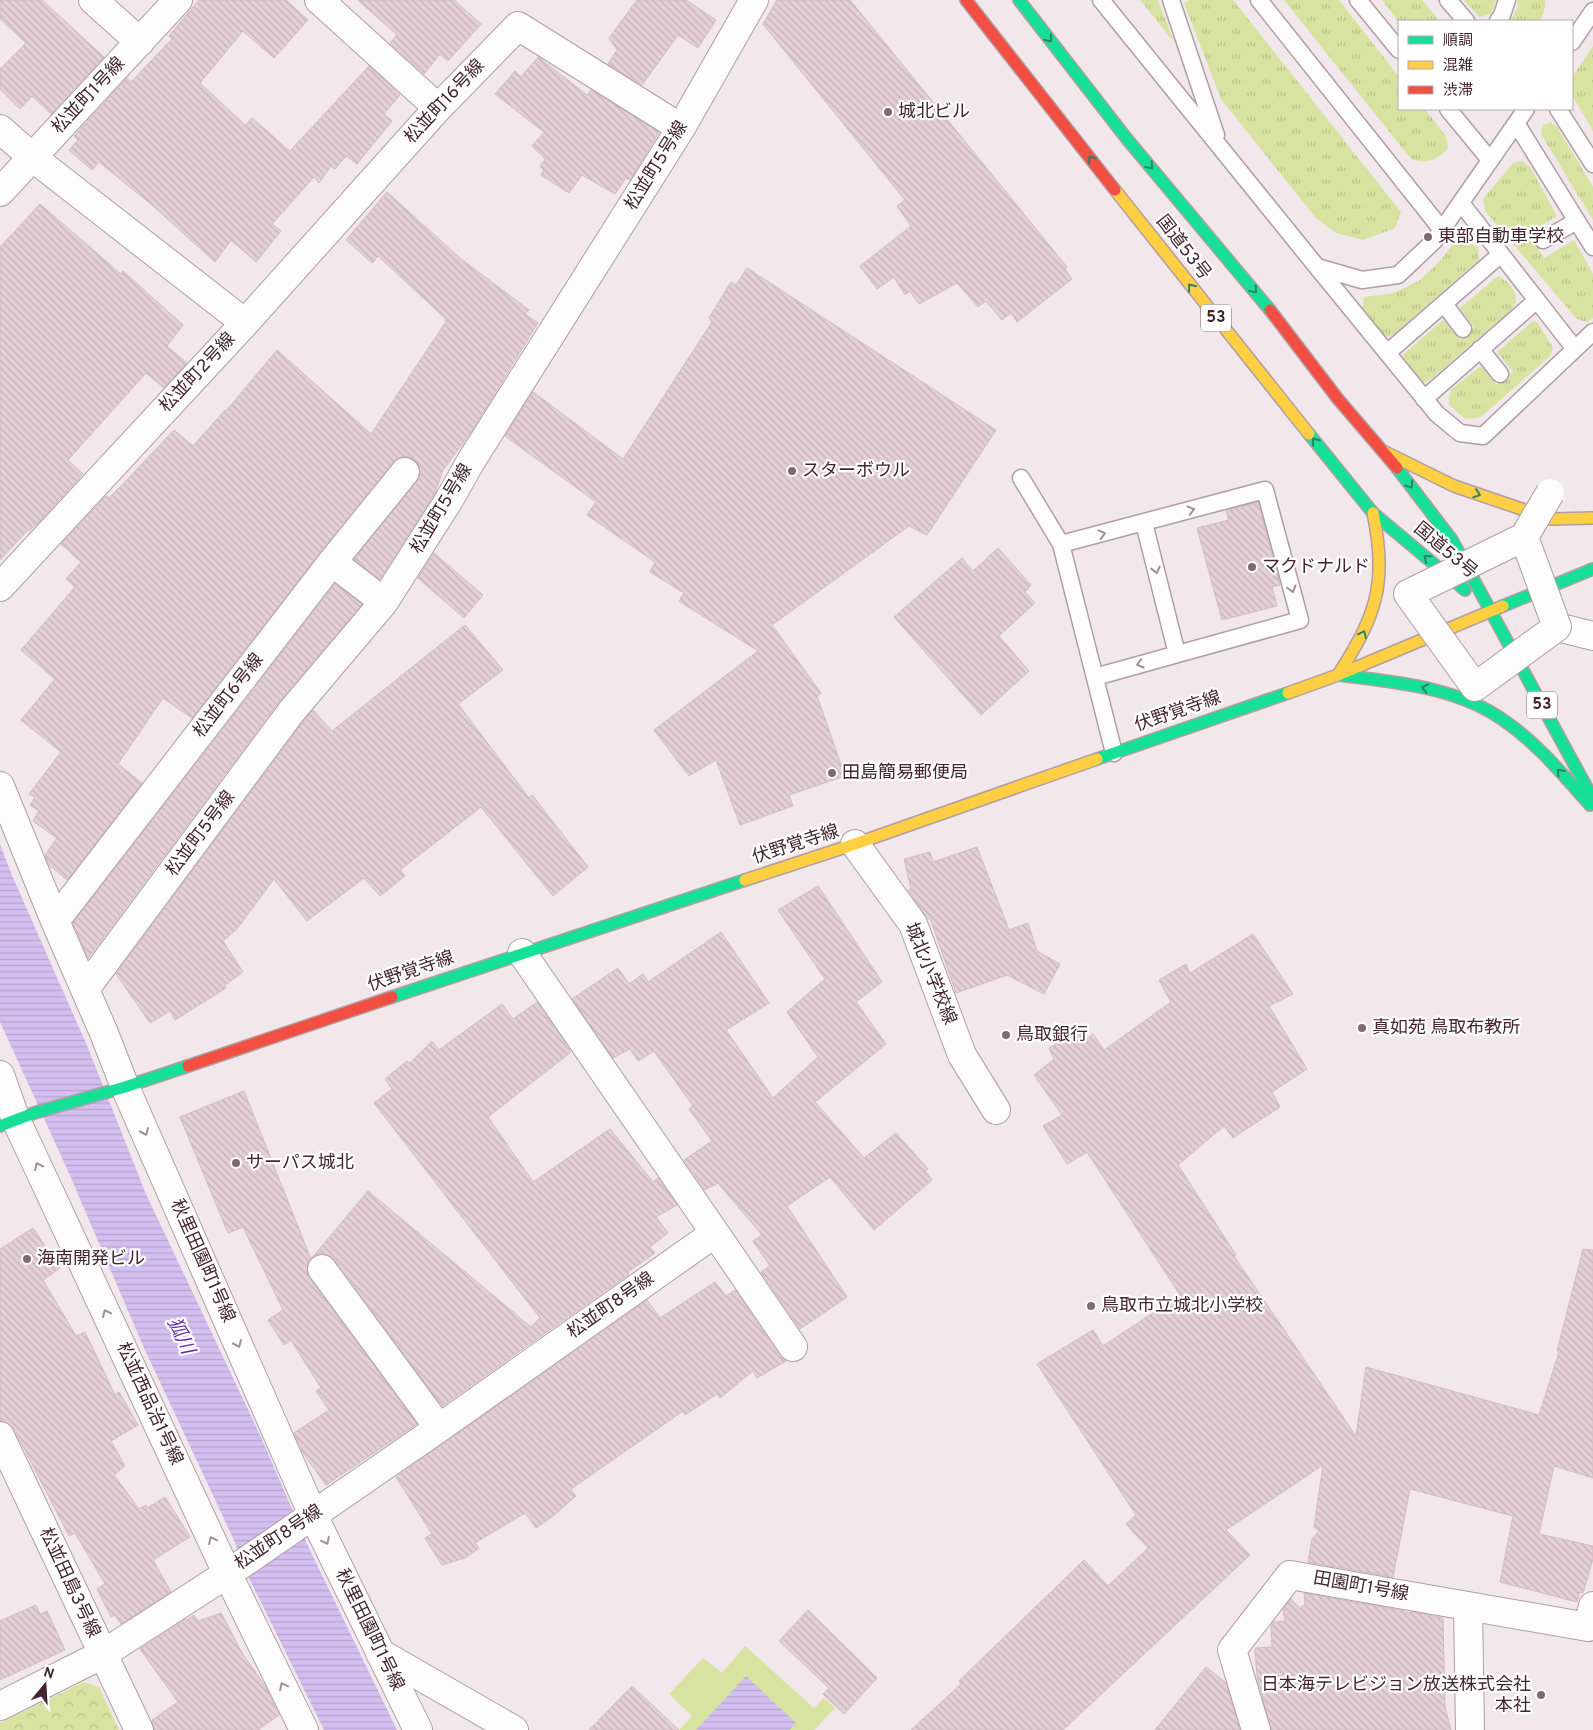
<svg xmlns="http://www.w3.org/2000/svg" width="1593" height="1730" font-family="Overpass,'Noto Sans JP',sans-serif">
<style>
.grass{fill:url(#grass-tufts)}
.park{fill:url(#park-crowns)}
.garden{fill:#d8e2a1}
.water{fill:url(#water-rules)}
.building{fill:url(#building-back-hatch);stroke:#d0bdc3}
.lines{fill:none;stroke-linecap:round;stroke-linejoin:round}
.lane-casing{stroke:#b09ea4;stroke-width:19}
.street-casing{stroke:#b09ea4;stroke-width:30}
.fast-casing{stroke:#b09ea4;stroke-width:14}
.slow-casing{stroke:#b09ea4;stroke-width:14}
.jam-casing{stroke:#b09ea4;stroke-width:14}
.lane{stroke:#fdfcfc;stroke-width:16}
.street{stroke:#fdfcfc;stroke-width:28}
.fast{stroke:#16e098;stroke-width:11}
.slow{stroke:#ffcf43;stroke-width:11}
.jam{stroke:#f24e42;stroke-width:11}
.street-bridge-casing{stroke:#b09ea4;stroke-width:30;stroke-linecap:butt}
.street-bridge{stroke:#fdfcfc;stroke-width:28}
.oneway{stroke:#2d8264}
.oneway2{stroke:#a09096}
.poi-dot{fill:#816971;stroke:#fff;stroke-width:2}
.labels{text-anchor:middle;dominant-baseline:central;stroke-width:4.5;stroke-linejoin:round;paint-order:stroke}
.shield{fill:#fff;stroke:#7c666d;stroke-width:1}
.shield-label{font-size:16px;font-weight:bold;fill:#44252f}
.street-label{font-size:18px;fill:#44252f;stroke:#fff}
.poi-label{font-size:18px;fill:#44252f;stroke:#fff;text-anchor:start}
.water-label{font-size:19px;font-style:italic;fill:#682aac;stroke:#fff}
</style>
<defs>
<pattern id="grass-tufts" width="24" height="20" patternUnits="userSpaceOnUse" patternTransform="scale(1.25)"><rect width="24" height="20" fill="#d8e2a1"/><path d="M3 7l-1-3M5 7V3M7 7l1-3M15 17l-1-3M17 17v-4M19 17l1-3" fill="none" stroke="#bbc28b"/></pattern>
<pattern id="park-crowns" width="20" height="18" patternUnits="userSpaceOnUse" patternTransform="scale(1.25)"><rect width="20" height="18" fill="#d8e2a1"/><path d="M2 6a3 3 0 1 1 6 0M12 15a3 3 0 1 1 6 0" fill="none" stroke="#bbc28b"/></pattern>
<pattern id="water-rules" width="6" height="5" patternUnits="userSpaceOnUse" patternTransform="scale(1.25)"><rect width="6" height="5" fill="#d3bff0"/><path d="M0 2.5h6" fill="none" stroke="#b6a4ce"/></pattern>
<pattern id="building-back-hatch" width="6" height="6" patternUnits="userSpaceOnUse" patternTransform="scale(1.25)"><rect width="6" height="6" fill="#e4d0d6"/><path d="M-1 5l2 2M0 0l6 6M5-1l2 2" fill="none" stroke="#c5b2b8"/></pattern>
</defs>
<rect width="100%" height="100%" fill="#f2e8eb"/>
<path class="grass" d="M1140 0H1158L1174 42Z
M1189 0H1233L1401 212 1395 228 1363 240 1336 233 1316 218 1221 99 1184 3Z
M1284 0H1339L1399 77V109H1425L1446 136 1448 148C1437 161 1427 164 1411 159Z
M1382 0H1422L1440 21 1399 22Z
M1464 0H1496L1491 14 1479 17Z
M1517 0H1545C1547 7 1542 15 1540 21H1510L1518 7Z
M1593 46V131L1572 95V77Z
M1551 122 1557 127 1593 187V220L1541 134 1543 125Z
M1522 161 1530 167 1557 216 1529 232 1544 258 1574 240 1593 274V318L1587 322 1577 319 1485 211 1483 199 1513 163Z
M1464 240 1478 247 1479 260 1393 335 1385 337 1372 327 1362 309 1364 297 1394 293 1419 281 1438 263 1452 246Z
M1498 276C1509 281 1516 290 1516 302L1511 310 1431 379 1423 383 1415 377 1403 360 1404 354 1443 320 1461 340 1474 327 1460 308Z
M1533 321 1538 323 1552 346 1553 350 1550 356 1482 416C1465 423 1461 416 1449 404V396L1452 389 1481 366 1497 385 1513 372 1497 352Z"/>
<path class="park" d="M84 1682 99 1687 119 1730H0V1723Z"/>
<path class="garden" d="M745 1646 814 1708 824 1698 835 1708 814 1730H679L692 1716 669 1694 703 1658 722 1673Z"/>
<path class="water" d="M0 844 11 873 88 1048 146 1194 260 1435 308 1546 397 1730H324L249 1578 233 1538 144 1348 68 1171 0 1022Z
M746 1676 796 1723 789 1730H696Z"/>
<path class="building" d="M0 0H42L104 57 51 114 32 96 20 109 0 89V69L26 43 0 19Z
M199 0H286L308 20 274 58 243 31 200 83 245 125 252 118 290 151 369 66 400 95 384 114 392 121 357 164 346 156 335 169 331 166 319 183 314 177 272 224 281 231 256 262 231 240 215 262 152 205 99 162 92 170 69 150 78 140 74 136 127 78 131 82 172 39 169 36Z
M358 0H454L481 24 448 61 440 54 424 74 390 43 397 35Z
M637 0H686L716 20 698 48 678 35 642 85 608 64 617 50 609 38Z
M777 0H850L1067 267 1065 269 1072 279 1017 322 1011 313 1002 320 986 301 978 307 957 283 919 304 910 291 905 295 894 277 877 289 860 266 911 226 897 206 905 200 763 24Z
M538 57 587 95 591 90 659 132 630 180 626 178 615 194 582 175 569 193 541 175 544 170 540 167 545 159 532 146 544 132 495 94 515 71 521 77Z
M387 192 461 259 529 310 525 314 538 323 469 435 443 470 435 493 380 579 354 559 417 481 420 474 419 466 414 460 408 457H400L393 462 320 552 192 718 163 698 118 764 142 783 67 880 49 865 45 855 57 838 33 821 39 811 30 805 35 797 29 794 61 752 21 720 55 679 21 650 75 587 66 579 81 562 61 544 106 496 109 498 122 485 174 430 193 446 225 410 226 411 277 350 371 434 447 320 378 256 372 263 346 240Z
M40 204 121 274 123 271 183 325 167 346 187 363 164 388 146 373 68 460 83 474 38 523 29 531 28 530 0 560V247Z
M747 268 996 430 927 535 909 526 772 625 821 693 817 696 845 776 789 795 793 806 740 825 716 760 689 776 654 730 758 651 679 601 684 593 650 572 655 562 587 515 596 502 505 436 533 392 623 459 712 322 709 318 731 282 736 285Z
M1258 502 1280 585 1272 587 1277 606 1222 620 1197 528 1229 520 1226 511Z
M998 548 1031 585 1025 592 1035 603 999 636 1029 671 981 715 894 617 962 558 973 571Z
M434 553 483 595 464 618 418 578Z
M335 584 362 604 278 703 88 958 73 923Z
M465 625 503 670 458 704 529 798 532 795 588 867 553 896 481 807 400 870 405 876 380 896 364 878 307 921 274 879 237 929 223 941 243 972 225 985 226 988 175 1020 170 1011 150 1023 116 974 303 722 313 710 332 731Z
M977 847 1009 930 1028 923 1037 951 1060 964 1044 994 1007 975 956 993 930 918 928 919 908 890 911 889 904 859 930 852 933 862Z
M818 886 882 982 856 1002 886 1044 815 1102 864 1158 896 1133 928 1169 925 1171 932 1180 874 1230 830 1177 787 1206 847 1297 800 1329 761 1272 770 1266 753 1241 762 1235 718 1183 705 1190 684 1160 712 1141 689 1109 693 1106 654 1051 638 1061 630 1049 613 1058 572 999 618 968 629 984 643 974 648 982 721 932 769 1003 726 1030 773 1098 818 1057 787 1012 825 979 778 910Z
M1253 934 1293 994 1269 1006 1307 1069 1272 1092 1280 1107 1233 1138 1224 1126 1178 1165 1236 1255 1234 1256 1356 1436 1366 1367 1539 1415 1559 1352 1557 1351 1583 1249 1593 1250V1478L1554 1466 1539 1534 1593 1546V1559L1583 1593 1580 1592 1577 1602 1500 1582 1513 1516 1410 1489 1393 1577 1308 1562 1312 1539 1319 1531 1314 1527 1323 1465 1226 1530 1250 1555 1063 1730H911L961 1684 959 1681 1084 1560 1108 1586 1148 1548 1126 1524 1136 1515 1037 1364 1093 1330 1103 1346 1180 1295 1087 1152 1067 1164 1043 1126 1062 1115 1034 1075 1054 1059 1049 1048 1081 1031 1086 1040 1093 1034 1104 1050 1171 1002 1159 980 1186 964 1190 973Z
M537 1002 571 1052 488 1117 533 1182 610 1129 653 1182 658 1178 677 1205 656 1217 668 1233 650 1247 655 1253 628 1272 629 1274 442 1406 335 1260 328 1255 321 1253 313 1256 308 1263 307 1271 309 1278 417 1424 326 1485 303 1453 294 1433 329 1410 316 1391 321 1388 291 1340 284 1345 268 1320 283 1310 243 1227 228 1233 180 1117 244 1091 311 1259 368 1191 531 1327 540 1318 374 1103 392 1089 385 1079 407 1061 410 1063 432 1041 439 1050 502 1004 513 1019Z
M33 1228 60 1268 43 1280 76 1336 85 1332 115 1395 119 1392 138 1425 111 1441 125 1466 114 1475 139 1509 146 1505 147 1508 165 1497 190 1537 153 1560 171 1592 121 1624 115 1615 111 1617 97 1589 105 1584 75 1533 69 1536 14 1429 8 1423 0 1421V1249Z
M715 1282 726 1296 735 1290 780 1356 786 1361 757 1378 753 1371 720 1398 717 1394 685 1415 683 1411 571 1489 576 1496 553 1516 536 1528 525 1513 475 1543 479 1548 465 1558 442 1565 425 1538 432 1534 396 1477 647 1300 660 1318Z
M1304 1593 1404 1611V1613L1413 1612 1443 1618 1445 1707 1451 1730H1271L1257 1677 1255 1648 1272 1647 1271 1626 1273 1622 1285 1621 1283 1610 1291 1599 1301 1609 1302 1606 1305 1605Z
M36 1605 40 1614 47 1611 65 1650 0 1680V1621Z
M808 1610 877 1678 844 1714 823 1694 829 1688 779 1641Z
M221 1613 242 1653 265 1686 279 1715 258 1730H154L152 1720 178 1702 140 1649 186 1619 187 1620 194 1615 198 1621Z
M1206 1667 1226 1683 1240 1730H1155Z
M632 1686 679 1730H589Z"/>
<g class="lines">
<defs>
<path id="lane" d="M1101 0 1317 267 1362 280 1398 275 1434 241 1526 109
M1171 0 1216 135
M1259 0 1442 230
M1358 0 1399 50
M1448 0 1466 21
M1498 21 1502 15 1507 0
M1572 42 1593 11
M1448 109 1490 160
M1558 109 1593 164
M1516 123 1593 247
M1461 203 1575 349
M1543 240 1577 221
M1317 267 1437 414 1460 433 1483 436 1593 332
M1444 304 1463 329
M1480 349 1500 374
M1387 353 1501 254
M1424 399 1537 300
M1021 478 1061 544 1114 753
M1144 523 1177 654
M1061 544 1265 490 1300 620 1095 677"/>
<path id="street" d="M93 0 140 42
M319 0 438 108
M0 129 32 157 245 323 0 587
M0 192 178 0
M245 323 438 108 518 26 681 128
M332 562 384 602
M1557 627 1593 636
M0 786 55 921 104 1033 125 1087 313 1515 418 1730
M855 844 913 924 962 1055 996 1110
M55 921 332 562 405 472
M86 988 291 712 384 602 449 500 471 461 681 128 754 0
M0 1075 16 1120 31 1152 227 1573 304 1730
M715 1233 793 1347
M322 1269 439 1428
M0 1436 139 1730
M1468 1606 1470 1730
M380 1653 514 1730
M0 1706 103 1654 239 1566 439 1428 715 1233 522 953
M1256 1730 1232 1650 1290 1575 1588 1627 1593 1606"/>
<path id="fast" d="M1019 0 1127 139 1270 310
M1309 434 1373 513 1465 590
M1397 468 1452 540 1593 799
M1503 606 1593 569
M1339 675C1395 682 1459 687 1506 722 1539 745 1564 776 1590 805
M1097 759 1288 693
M392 997 745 880
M0 1126 34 1113 125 1087 188 1066"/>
<path id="slow" d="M1115 190 1309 434
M1385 452 1454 486 1551 519 1593 518
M1338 675C1376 616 1388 583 1373 513
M1288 693 1338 675 1503 606
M745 880 855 844 1097 759"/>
<path id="jam" d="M966 0 1115 190
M1270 310 1338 399 1397 468
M188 1066 392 997"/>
</defs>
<use href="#lane" class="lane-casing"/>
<use href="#street" class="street-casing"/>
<use href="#fast" class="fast-casing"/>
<use href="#slow" class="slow-casing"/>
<use href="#jam" class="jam-casing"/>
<use href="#lane" class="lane"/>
<use href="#street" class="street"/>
<use href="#fast" class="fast"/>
<use href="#slow" class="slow"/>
<use href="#jam" class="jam"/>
<defs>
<path id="street-bridge" d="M1524 537 1557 627 1475 687 1408 594Z
M1524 537 1550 493"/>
</defs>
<use href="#street-bridge" class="street-bridge-casing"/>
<use href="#street-bridge" class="street-bridge"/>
</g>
<defs><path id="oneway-chevron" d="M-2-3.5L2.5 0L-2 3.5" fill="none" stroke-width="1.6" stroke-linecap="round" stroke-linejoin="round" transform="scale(1.25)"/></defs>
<g class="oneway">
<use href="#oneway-chevron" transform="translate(1049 39) rotate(52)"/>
<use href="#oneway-chevron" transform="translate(1091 159) rotate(-128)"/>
<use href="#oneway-chevron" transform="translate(1150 166) rotate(50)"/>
<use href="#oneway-chevron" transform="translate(1191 287) rotate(-128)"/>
<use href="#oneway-chevron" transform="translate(1254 290) rotate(50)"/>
<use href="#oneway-chevron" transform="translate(1315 441) rotate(-129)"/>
<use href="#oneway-chevron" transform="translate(1410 485) rotate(53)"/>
<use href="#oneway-chevron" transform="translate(1477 494) rotate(19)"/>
<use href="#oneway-chevron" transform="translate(1427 558) rotate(-140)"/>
<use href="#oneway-chevron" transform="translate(1363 634) rotate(-64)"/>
<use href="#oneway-chevron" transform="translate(1425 688) rotate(-168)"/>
<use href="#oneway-chevron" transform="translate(1560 772) rotate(-132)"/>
</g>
<g class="oneway2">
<use href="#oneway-chevron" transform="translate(1191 510) rotate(-15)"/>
<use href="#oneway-chevron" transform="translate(1102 534) rotate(-15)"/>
<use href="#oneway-chevron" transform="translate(1156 570) rotate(76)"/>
<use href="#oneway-chevron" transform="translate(1292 589) rotate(75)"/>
<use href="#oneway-chevron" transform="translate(1140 664) rotate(164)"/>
<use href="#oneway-chevron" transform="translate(145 1132) rotate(66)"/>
<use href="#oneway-chevron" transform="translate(38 1166) rotate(-115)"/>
<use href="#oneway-chevron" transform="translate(106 1313) rotate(-115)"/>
<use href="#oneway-chevron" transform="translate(238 1344) rotate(66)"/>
<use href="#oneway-chevron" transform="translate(212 1540) rotate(-115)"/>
<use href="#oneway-chevron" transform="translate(326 1541) rotate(64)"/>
<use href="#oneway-chevron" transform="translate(283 1686) rotate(-116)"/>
</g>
<g class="poi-dot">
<circle cx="888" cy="112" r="5"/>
<circle cx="1428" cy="237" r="5"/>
<circle cx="792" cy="471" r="5"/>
<circle cx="1252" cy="567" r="5"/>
<circle cx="832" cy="773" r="5"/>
<circle cx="1362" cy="1028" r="5"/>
<circle cx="1006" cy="1035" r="5"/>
<circle cx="236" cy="1163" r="5"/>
<circle cx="27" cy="1259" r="5"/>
<circle cx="1091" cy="1306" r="5"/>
<circle cx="1541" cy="1695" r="5"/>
</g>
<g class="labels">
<g class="shield">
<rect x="1201" y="304.5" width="30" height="27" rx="4"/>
<rect x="1527" y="691.5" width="30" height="27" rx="4"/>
</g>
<g class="shield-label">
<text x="1216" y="318">53</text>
<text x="1542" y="705">53</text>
</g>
<g class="street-label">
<text transform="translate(89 96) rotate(-47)">松並町1号線</text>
<text transform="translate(445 102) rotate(-47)">松並町16号線</text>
<text transform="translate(657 166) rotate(-58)">松並町5号線</text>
<text transform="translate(1183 248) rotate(52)">国道53号</text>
<text transform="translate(198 373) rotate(-47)">松並町2号線</text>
<text transform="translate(442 509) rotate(-59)">松並町5号線</text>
<text transform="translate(1445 551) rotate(40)">国道53号</text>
<text transform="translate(229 696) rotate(-52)">松並町6号線</text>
<text transform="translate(1178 712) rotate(-19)">伏野覚寺線</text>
<text transform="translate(201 834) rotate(-53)">松並町5号線</text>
<text transform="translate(796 845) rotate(-18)">伏野覚寺線</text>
<text transform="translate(411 972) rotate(-19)">伏野覚寺線</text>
<text transform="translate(930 974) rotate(68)">城北小学校線</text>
<text transform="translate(202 1261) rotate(66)">秋里田園町1号線</text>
<text transform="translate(611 1306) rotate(-35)">松並町8号線</text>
<text transform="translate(149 1404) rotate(65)">松並西品治1号線</text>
<text transform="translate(279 1538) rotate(-34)">松並町8号線</text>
<text transform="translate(69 1583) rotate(65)">松並田島3号線</text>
<text transform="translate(1361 1587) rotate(10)">田園町1号線</text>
<text transform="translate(369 1630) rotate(64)">秋里田園町1号線</text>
</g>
<g class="poi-label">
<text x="898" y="112">城北ビル</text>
<text x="1438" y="237">東部自動車学校</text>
<text x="802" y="471">スターボウル</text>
<text x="1262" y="567">マクドナルド</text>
<text x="842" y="773">田島簡易郵便局</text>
<text x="1372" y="1028">真如苑 鳥取布教所</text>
<text x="1016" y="1035">鳥取銀行</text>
<text x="246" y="1163">サーパス城北</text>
<text x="37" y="1259">海南開発ビル</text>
<text x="1101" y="1306">鳥取市立城北小学校</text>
<text x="1531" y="1685" text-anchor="end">日本海テレビジョン放送株式会社<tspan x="1531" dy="21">本社</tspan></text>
</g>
<g class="water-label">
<text transform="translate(180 1336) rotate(65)">狐川</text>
</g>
</g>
<rect x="1398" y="20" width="175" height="90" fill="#ffffff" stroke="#b4a8ac"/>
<rect x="1408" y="36" width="25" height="8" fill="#16e098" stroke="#b4a8ac"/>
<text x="1443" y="45" font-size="15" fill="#44252f">順調</text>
<rect x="1408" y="61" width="25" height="8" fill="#ffcf43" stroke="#b4a8ac"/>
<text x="1443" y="70" font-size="15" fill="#44252f">混雑</text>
<rect x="1408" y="86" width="25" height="8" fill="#f24e42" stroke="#b4a8ac"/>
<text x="1443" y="95" font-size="15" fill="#44252f">渋滞</text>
<g transform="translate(45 1685) rotate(18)" stroke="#ffffff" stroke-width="4" paint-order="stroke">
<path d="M0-4L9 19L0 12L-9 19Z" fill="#44252f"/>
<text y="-8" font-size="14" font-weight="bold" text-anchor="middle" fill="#44252f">N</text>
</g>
</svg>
